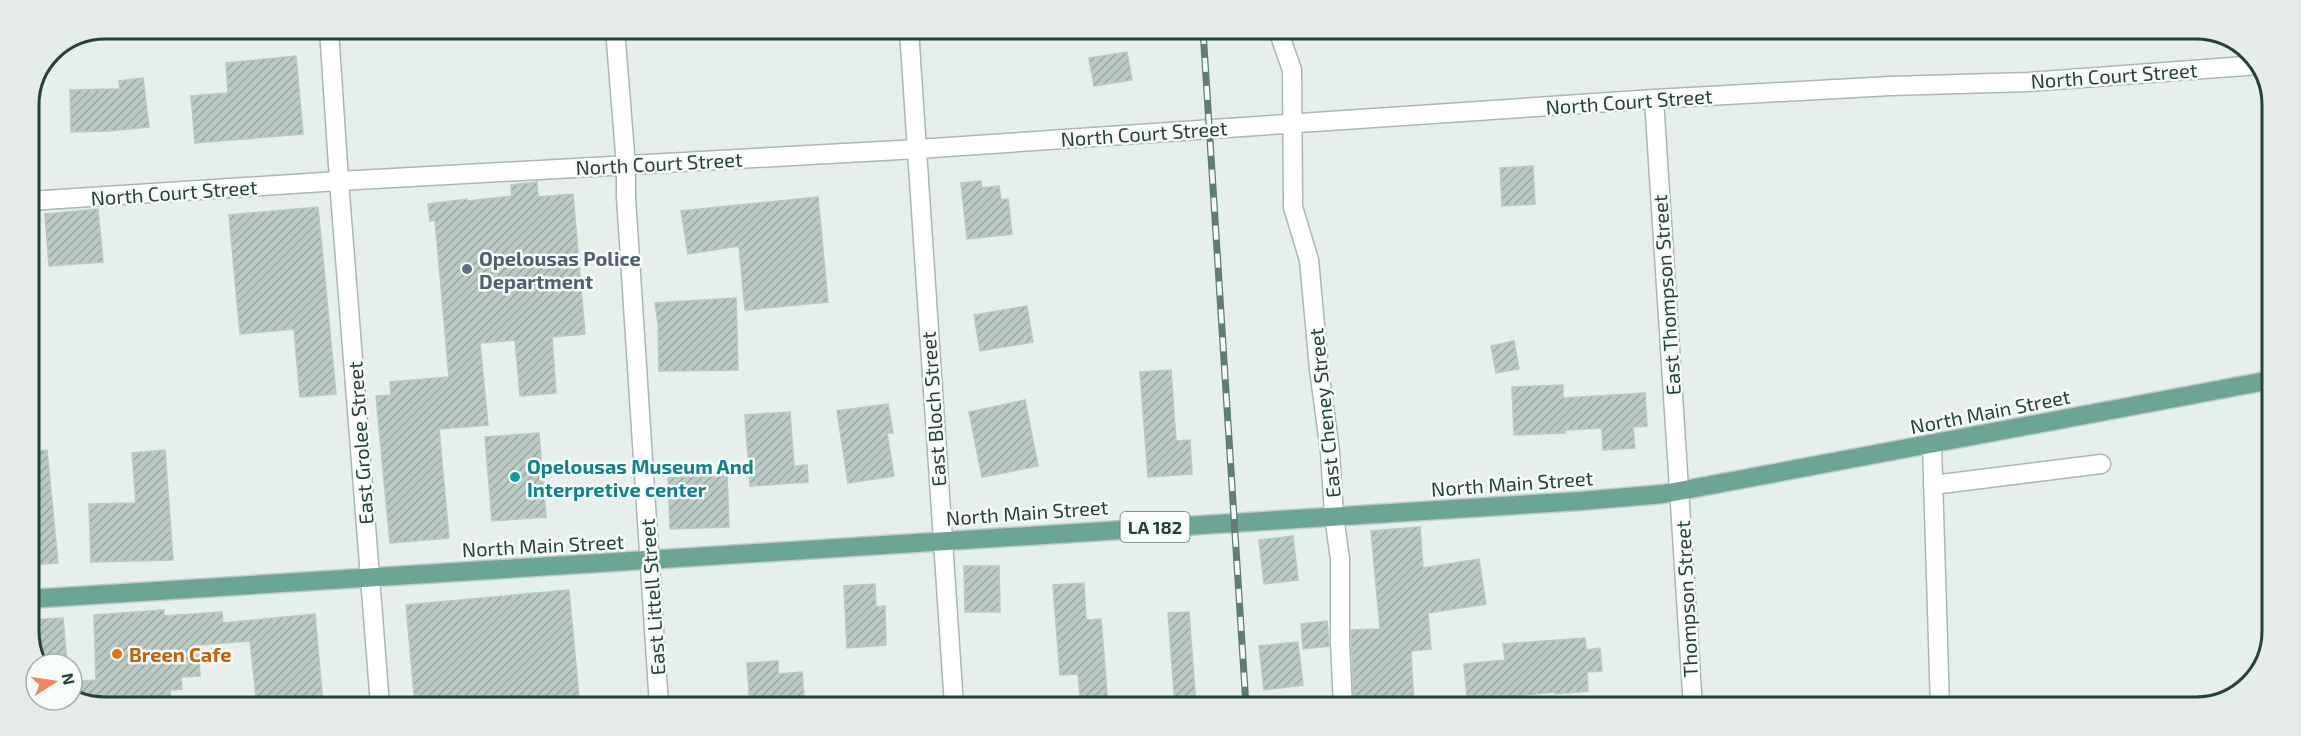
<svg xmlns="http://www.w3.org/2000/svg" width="2301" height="736" font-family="'Exo 2',sans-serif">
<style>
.building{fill:url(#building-hatch);stroke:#b8c9c2;stroke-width:1.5}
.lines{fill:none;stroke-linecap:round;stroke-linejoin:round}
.minor-casing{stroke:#a8b8b2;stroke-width:21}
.major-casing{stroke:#c2cac8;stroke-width:21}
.minor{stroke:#fff;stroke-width:18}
.major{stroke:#6aa596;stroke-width:18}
.rail-casing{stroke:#5f7d75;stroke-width:7}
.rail{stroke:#f7fbf9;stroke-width:4.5;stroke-dasharray:14;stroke-linecap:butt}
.service-dot{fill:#5c6f8a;stroke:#f7fbf9;stroke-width:2}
.culture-dot{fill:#0f9aa8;stroke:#f7fbf9;stroke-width:2}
.food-dot{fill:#e8710a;stroke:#f7fbf9;stroke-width:2}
.labels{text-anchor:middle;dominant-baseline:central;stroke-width:5;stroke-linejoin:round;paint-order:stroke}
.shield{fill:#f7fbf9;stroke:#637a73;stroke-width:1.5}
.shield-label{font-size:18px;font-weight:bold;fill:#24423a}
.street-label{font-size:20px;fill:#24423a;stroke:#f7fbf9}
.service-label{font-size:20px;font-weight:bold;fill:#4e5e75;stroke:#f7fbf9;text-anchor:start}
.culture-label{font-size:20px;font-weight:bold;fill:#0d838f;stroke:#f7fbf9;text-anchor:start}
.food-label{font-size:20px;font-weight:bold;fill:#c56008;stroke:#f7fbf9;text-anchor:start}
.rim{fill:none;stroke:#24423a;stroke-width:3}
</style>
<defs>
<pattern id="building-hatch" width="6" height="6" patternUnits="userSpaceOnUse" patternTransform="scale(1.5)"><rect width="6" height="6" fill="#bbcac4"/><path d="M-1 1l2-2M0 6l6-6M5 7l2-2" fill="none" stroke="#98a6a0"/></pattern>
</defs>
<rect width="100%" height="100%" fill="#e6efeb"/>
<path class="building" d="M1127 52 1132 80 1094 86 1089 58Z
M296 56 303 134 195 143 191 96 228 93 226 63Z
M143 78 149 127 108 131 71 132 70 90 120 89 119 81Z
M1533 166 1535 204 1502 206 1500 168Z
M981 181 982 188 999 186 1001 200 1008 199 1012 234 967 239 961 183Z
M537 182 538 197 573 194 585 334 552 337 556 393 520 396 515 340 480 343 488 425 439 429 449 538 390 543 376 396 391 395 390 382 449 377 435 220 430 221 428 204 467 199V201L512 196 511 185Z
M818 197 828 302 745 310 739 246 688 254 681 211Z
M318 207 336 394 300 397 294 329 240 334 229 215Z
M98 209 103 262 49 266 45 214Z
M736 298 738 370 659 371 658 324 655 303Z
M1027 306 1033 342 980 351 974 315Z
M1514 341 1519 369 1496 373 1491 346Z
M1171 370 1176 441 1190 440 1192 474 1148 477 1140 372Z
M1563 385V398L1645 393 1647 426 1633 427 1635 448 1603 450 1602 428 1565 430V433L1514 435 1512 387Z
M1025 400 1038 466 982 477 969 412Z
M888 404 893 433H887L894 476 848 483 837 411Z
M790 412 794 466 807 465 808 482 750 486 745 415Z
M539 433 546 517 492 521 485 437Z
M47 450 58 563 29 565V452Z
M165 450 173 560 91 562 89 504 136 503 132 453Z
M727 475 729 527 670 529 668 478Z
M1420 527 1423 568 1479 559 1486 604 1428 613 1431 649 1411 651 1414 706H1354L1351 630 1380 629 1371 531Z
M1293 536 1298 580 1264 584 1259 540Z
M964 566H999L1000 612H965Z
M1084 583 1086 620 1101 619 1108 706H1081L1078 674 1060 675 1053 585Z
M875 584 876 607 885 606 886 645 847 648 844 586Z
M569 590 579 697 519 703 520 705H415L406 605Z
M164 610V616L222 612 223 623 315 614 323 705H257L250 641 198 645 200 676 181 677 182 689 170 690 171 705H85L72 697V682L96 680 94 615Z
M1189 612 1196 706H1175L1168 613Z
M63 618 67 664H40L29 637V620Z
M1327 621 1329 646 1303 649 1301 624Z
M1585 638 1586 650 1600 648 1602 671 1587 672 1588 691 1555 694V692L1498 698 1499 707H1468L1464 664 1505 660 1503 644Z
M1298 642 1303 685 1264 690 1259 646Z
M778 661V674L802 672 805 706H750L747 663Z"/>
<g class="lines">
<defs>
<path id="minor" d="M329 29 339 181 380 705
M615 29 626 166V197L659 706
M909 30 954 706
M1278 30 1292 70 1293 207 1309 260 1319 369 1330 452 1334 516 1340 559V642L1343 706
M1654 99 1693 707
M29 201 339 181 918 149 1654 99 1890 86 2028 82 2259 65
M1932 445 1940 707
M1933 485 2101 464"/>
<path id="major" d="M29 599C546 567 1063 533 1581 501L1663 494 2271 380"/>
</defs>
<use href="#minor" class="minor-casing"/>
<use href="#major" class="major-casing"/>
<use href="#minor" class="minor"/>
<use href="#major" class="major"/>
<defs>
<path id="rail" d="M1203 30 1246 706"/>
</defs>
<use href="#rail" class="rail-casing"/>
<use href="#rail" class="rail"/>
</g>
<circle class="service-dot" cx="467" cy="269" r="6"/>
<circle class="culture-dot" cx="515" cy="477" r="6"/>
<circle class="food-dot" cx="117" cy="654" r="6"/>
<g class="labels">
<rect class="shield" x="1120.5" y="512" width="69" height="30" rx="4.5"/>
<g class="shield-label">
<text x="1155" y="527">LA 182</text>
</g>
<g class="street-label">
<text transform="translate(2114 75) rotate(-4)">North Court Street</text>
<text transform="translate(1629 101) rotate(-4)">North Court Street</text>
<text transform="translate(1144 133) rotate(-4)">North Court Street</text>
<text transform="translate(659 163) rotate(-3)">North Court Street</text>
<text transform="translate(174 192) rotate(-4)">North Court Street</text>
<text transform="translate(1666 295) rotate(-94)">East Thompson Street</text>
<text transform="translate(933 409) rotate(-94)">East Bloch Street</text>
<text transform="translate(1990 411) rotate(-11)">North Main Street</text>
<text transform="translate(1324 413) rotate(-96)">East Cheney Street</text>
<text transform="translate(360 443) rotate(-94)">East Grolee Street</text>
<text transform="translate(1512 483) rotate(-4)">North Main Street</text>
<text transform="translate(1027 512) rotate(-4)">North Main Street</text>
<text transform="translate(543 545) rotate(-3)">North Main Street</text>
<text transform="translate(652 597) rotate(-94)">East Littell Street</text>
<text transform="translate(1686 599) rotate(-93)">Thompson Street</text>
</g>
<g class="service-label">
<text x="479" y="258">Opelousas Police<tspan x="479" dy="23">Department</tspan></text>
</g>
<g class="culture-label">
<text x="527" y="466">Opelousas Museum And<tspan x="527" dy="23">Interpretive center</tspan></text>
</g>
<g class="food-label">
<text x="129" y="654">Breen Cafe</text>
</g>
</g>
<path d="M0 0H2301V736H0ZM105 39H2196A66 66 0 0 1 2262 105V631A66 66 0 0 1 2196 697H105A66 66 0 0 1 39 631V105A66 66 0 0 1 105 39Z" fill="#e6ecea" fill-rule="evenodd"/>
<path class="rim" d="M105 39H2196A66 66 0 0 1 2262 105V631A66 66 0 0 1 2196 697H105A66 66 0 0 1 39 631V105A66 66 0 0 1 105 39Z"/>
<g transform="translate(54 682) rotate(78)"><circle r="28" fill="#f7fbf9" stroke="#a3b1ad" stroke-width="1.5"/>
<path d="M0-4.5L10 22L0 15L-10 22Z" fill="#f4845f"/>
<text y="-9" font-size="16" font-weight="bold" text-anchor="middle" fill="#24423a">N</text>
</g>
</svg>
